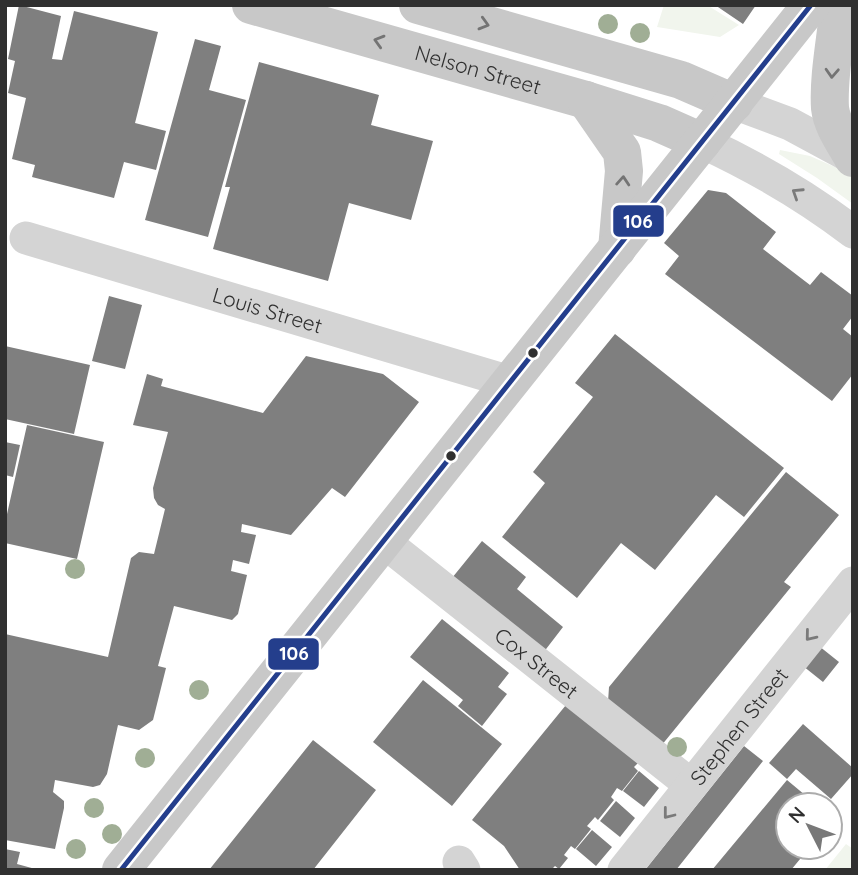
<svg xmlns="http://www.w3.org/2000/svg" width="858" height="875" font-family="Quicksand,sans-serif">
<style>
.green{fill:#f1f5ed}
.building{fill:#7f7f7f}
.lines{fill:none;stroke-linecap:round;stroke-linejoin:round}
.minor{stroke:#d4d4d4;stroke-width:33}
.major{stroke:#c8c8c8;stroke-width:38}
.bus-1-casing{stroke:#fff;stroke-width:10}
.bus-1{stroke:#243e8c;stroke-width:5}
.tree{fill:#a0ae95}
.oneway{stroke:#747474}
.oneway2{stroke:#7a7a7a}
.bus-dot{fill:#303030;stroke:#fff;stroke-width:2.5}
.labels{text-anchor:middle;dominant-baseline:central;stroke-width:7;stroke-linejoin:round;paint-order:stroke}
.street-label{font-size:21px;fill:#303030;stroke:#fff}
.line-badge{stroke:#fff;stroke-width:2.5}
.badge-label{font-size:19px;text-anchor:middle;font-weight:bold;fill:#fff}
</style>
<rect width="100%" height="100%" fill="#fff"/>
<path class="green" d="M664 5H707L739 25 720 37 657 27Z
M780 150 810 156 853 175V204L817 178 779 154Z
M846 844 853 849V870H825Z"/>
<path class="building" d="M19 5 61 16 52 59 62 60 74 11 158 32 135 123 166 131 156 170 124 162 114 198 32 177 35 165 12 159 26 98 8 93 15 61 8 59Z
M715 5H756L743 24Z
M195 39 221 46 209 90 246 100 208 237 145 220Z
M259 62 379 95 371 125 433 141 411 220 349 203 328 281 213 249 230 187H225Z
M708 190 726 193 776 232 763 249 810 285 821 272 853 296V316L843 329 853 337V374L832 401 665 274 679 256 664 243Z
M109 296 142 305 125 369 92 361Z
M615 334 784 468 744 517 716 495 655 570 621 543 577 598 502 537 545 483 533 472 593 397 575 383Z
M5 346 90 365 74 434 5 419Z
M306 356 383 374 419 402 345 497 332 488 291 535 242 524 241 532 256 535 249 564 233 560 231 571 247 575 238 614 232 620 174 606 158 666 166 668 153 720 139 730 118 725 107 774 100 785 93 787 55 780 53 792 64 801V808L55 849 5 840V634L108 657 131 558 139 552 154 554 165 509 158 505 154 498 153 488 168 432 133 425 147 374 163 379 161 386 263 413Z
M27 425 104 442 77 559 5 543V523Z
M5 442 20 445 13 477 5 475Z
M786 472 839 515 784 582 791 587 661 746 608 702 609 687Z
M482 541 526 577 517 589 563 627 543 653 452 578Z
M442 619 509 673 498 687 507 694 482 726 458 706 463 700 410 657Z
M819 646 839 662 823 682 803 666Z
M423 680 502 744 452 806 373 742Z
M566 705 638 763 634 767 638 771 622 791 617 788 611 797 614 800 598 820 595 817 587 826 591 829 575 849 571 846 564 855 568 858 559 869 555 866 553 868 554 870H520L504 846 472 820Z
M803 724 853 768V774L831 799 796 769 787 779 769 763Z
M313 740 376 790 313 870H209Z
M744 746 763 761 676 870H645Z
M639 771 659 788 644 807 623 791Z
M787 780 817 805H788V847H810L791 870H712Z
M616 801 635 818 620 837 600 821Z
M592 830 612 847 596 866 576 849Z
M5 849 20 852 17 864 39 870H5Z"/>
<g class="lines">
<g class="minor">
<path d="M734 103 790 124 853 158"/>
<path d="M702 142C756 167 805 195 853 232"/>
<path id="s1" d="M26 238 510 382"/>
<path id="s2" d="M383 541 691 785"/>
<path d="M459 862 464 870"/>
<path id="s3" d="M624 870 853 583"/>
</g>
<g class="major">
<path id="s4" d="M251 5 586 100 659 123 702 142"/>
<path d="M418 5 681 80 734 103"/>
<path d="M839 5C836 38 828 76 830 108 832 126 845 143 853 158"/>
<path d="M586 100 622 152 624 171 617 249"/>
<path d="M121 870 811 5"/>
</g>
<defs>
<path id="bus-1" d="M121 870 811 5"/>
</defs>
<use href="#bus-1" class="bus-1-casing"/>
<use href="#bus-1" class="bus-1"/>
</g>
<g class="tree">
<circle cx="608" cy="24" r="10"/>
<circle cx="640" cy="33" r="10"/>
<circle cx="75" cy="569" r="10"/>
<circle cx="199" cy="690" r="10"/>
<circle cx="677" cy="747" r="10"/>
<circle cx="145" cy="758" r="10"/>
<circle cx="94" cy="808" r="10"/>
<circle cx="112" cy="834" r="10"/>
<circle cx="76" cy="849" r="10"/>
</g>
<defs><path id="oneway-chevron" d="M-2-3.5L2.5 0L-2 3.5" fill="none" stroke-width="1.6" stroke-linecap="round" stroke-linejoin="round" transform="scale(1.75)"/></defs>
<g class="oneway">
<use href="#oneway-chevron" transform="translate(484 24) rotate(16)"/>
<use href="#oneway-chevron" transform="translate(379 41) rotate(-164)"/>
<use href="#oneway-chevron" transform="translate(832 73) rotate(93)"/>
<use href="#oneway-chevron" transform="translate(623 181) rotate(-86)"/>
</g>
<g class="oneway2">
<use href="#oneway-chevron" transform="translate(797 193) rotate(-147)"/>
<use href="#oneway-chevron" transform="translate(810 636) rotate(129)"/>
<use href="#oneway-chevron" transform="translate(668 814) rotate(128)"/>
</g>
<g class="bus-dot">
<circle cx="533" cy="353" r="6"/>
<circle cx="451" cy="456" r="6"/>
</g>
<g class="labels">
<g class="street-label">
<text stroke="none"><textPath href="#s4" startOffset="236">Nelson Street</textPath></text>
<text stroke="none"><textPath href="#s1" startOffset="252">Louis Street</textPath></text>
<text stroke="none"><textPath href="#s2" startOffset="196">Cox Street</textPath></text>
<text stroke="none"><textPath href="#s3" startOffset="184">Stephen Street</textPath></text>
</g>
</g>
<g class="line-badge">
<rect x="612" y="204" width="53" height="34" rx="7" fill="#243e8c"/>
<rect x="267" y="637" width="53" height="34" rx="7" fill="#243e8c"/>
</g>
<g class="badge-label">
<text x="638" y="228">106</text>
<text x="294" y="660">106</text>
</g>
<rect width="858" height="875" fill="none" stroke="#303030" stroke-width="14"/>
<g transform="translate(809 826) rotate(312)"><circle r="33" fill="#ffffff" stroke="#acacac" stroke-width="2"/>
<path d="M0-5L12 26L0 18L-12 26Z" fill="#787878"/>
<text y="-10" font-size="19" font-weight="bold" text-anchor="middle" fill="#303030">N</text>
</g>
</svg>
